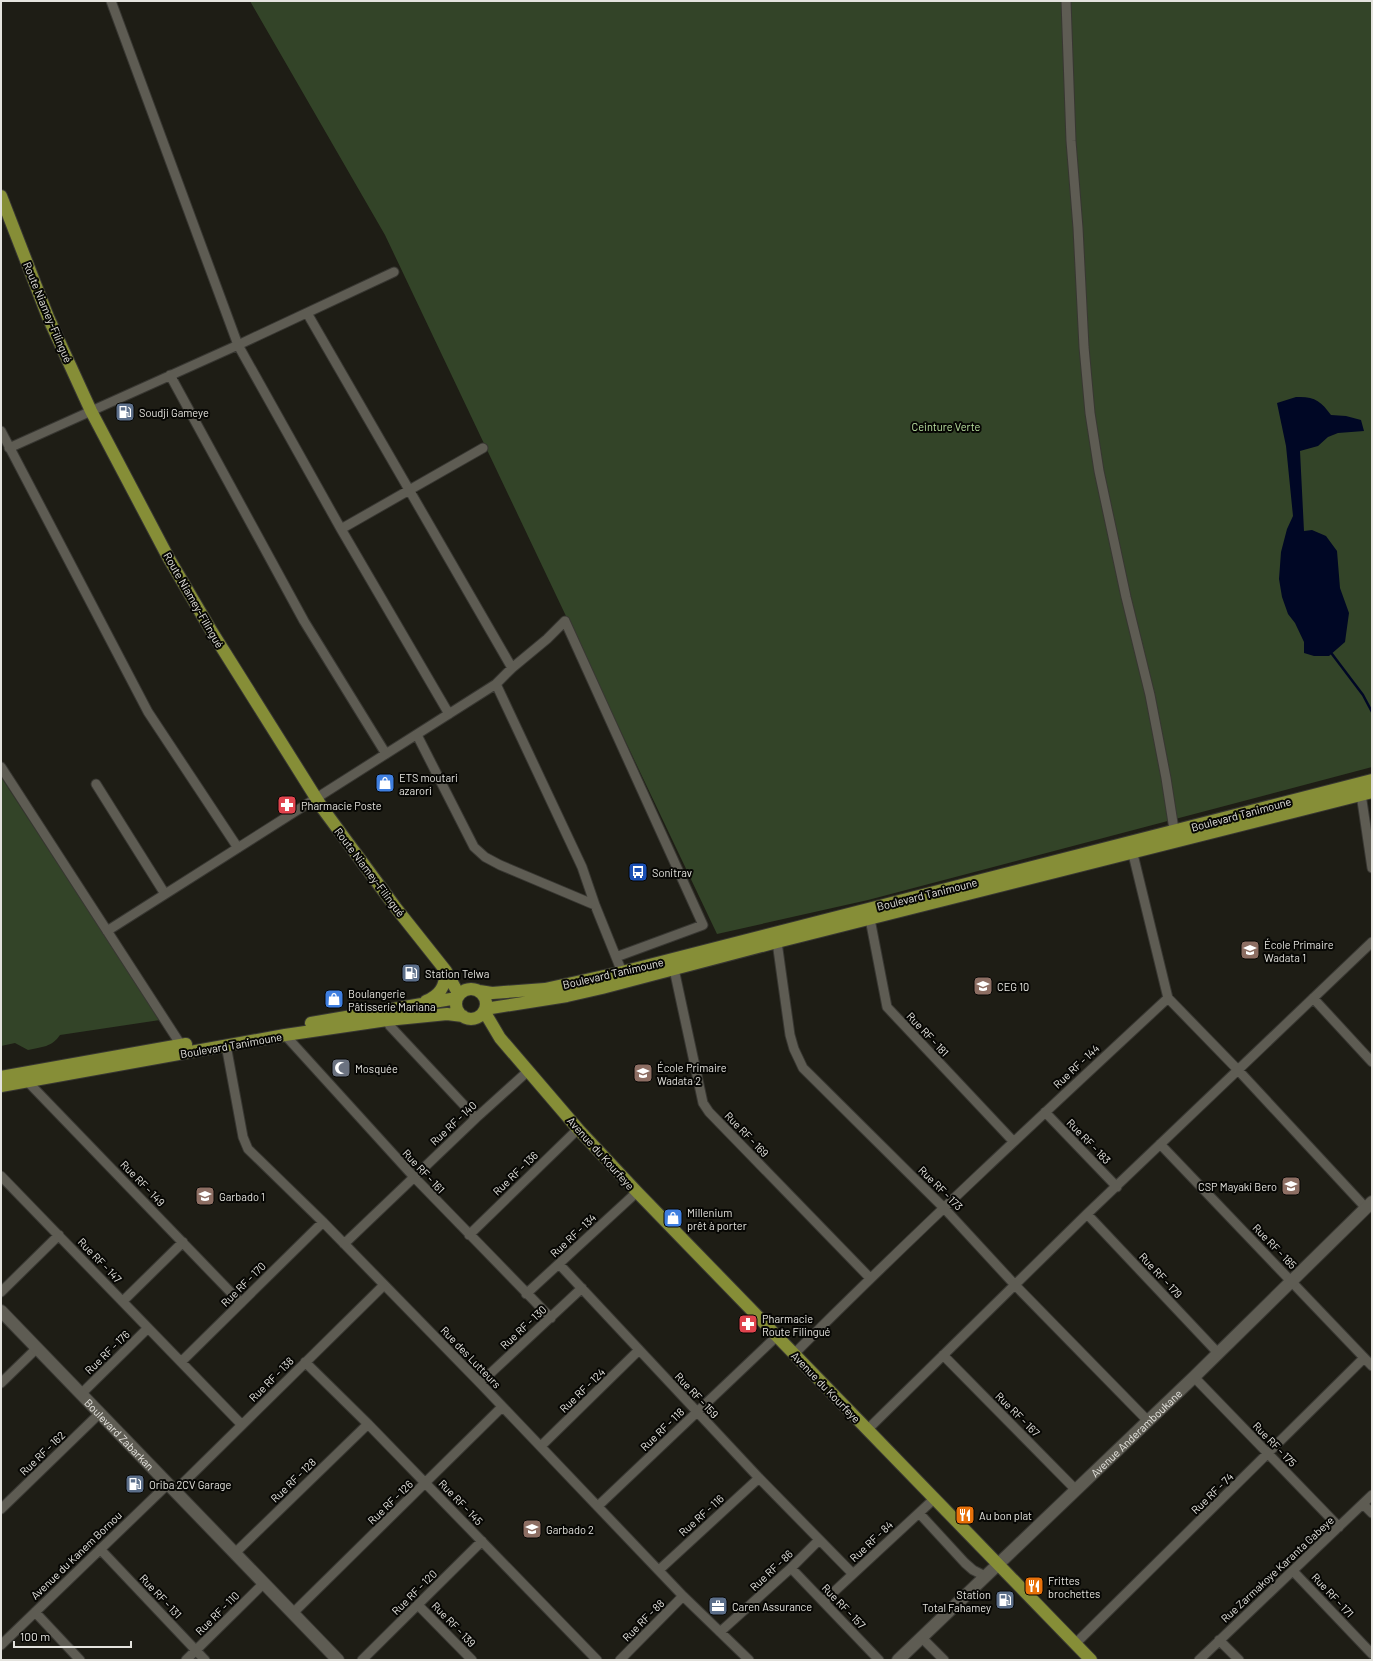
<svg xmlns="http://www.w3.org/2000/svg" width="1373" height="1661" font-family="Barlow,sans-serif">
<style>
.green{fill:#334428}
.water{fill:#000725}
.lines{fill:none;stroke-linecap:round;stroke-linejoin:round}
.stream{stroke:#000725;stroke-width:2.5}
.street-casing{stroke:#383732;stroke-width:11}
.secondary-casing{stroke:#383732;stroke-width:14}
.primary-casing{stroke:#383732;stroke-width:14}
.street{stroke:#5e5c53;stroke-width:9}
.secondary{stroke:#5e5c53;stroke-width:12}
.primary{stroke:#868e37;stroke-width:12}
.labels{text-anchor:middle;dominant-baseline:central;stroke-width:4;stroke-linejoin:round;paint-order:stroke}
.street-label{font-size:11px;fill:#e4e3de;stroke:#070704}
.poi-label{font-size:11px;fill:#e4e3de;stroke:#070704;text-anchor:start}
.park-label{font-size:11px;fill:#b9e0a0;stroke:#070704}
</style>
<rect width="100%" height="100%" fill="#1e1d15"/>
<path class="green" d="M250 1H1372V767L868 900 717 934 385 235Z
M1 777 160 1020 60 1035C52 1047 42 1047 28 1050L15 1043 1 1046Z"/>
<path class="water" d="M1296 397C1314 396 1321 401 1331 415L1346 416 1361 420 1364 431 1338 433 1328 437 1318 446 1300 451 1304 531 1312 530 1326 536 1337 551 1340 588 1349 613 1345 642 1329 656H1314L1304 653V642L1295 623 1288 614 1282 597 1279 579 1281 552 1287 529 1293 516 1286 446 1277 403Z"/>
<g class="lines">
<path class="stream" d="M1332 654 1363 695 1372 712"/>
<defs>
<path id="street" d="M111 1 238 345 341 529 449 714
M1066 1 1071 141 1078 228 1084 347 1090 413 1099 471 1126 597 1150 695 1166 778 1175 836
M307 313 512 668
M170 375 304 621 386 754
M1 431 148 712 238 848
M9 448 238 345 394 272
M341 529 483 448
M496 684 582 867 595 905 622 972
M417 735 474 847 485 857 500 865 595 905
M1 767 181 1045
M96 784 165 894
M1361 794 1372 868
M1131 846 1168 998
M870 919 887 1007 1013 1141
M107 931 496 684 512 668 547 639 565 621 703 925 616 957
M777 942 790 1035 794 1049 803 1068 944 1208 1015 1285 1148 1421
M674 969 703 1103 709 1112 870 1278
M1313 998 1372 1062
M387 1020 390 1026 476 1118
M285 1035 414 1177 551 1318
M226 1045 243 1137 248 1149 323 1222 480 1383 683 1596 749 1660
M27 1081 241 1303
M1045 1112 1117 1187
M1160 1144 1372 1366
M1 1176 242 1425
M1087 1214 1218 1353
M469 1235 578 1129
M344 1244 476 1118 528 1071
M559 1264 759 1478 853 1574
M1 1292 59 1235
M526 1294 637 1192
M123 1301 183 1242
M794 1354C916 1232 1042 1115 1168 998L1238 1070 1366 1208
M943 1355 1076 1490
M181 1362 323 1222
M305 1362 368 1424 597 1660
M1194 1377 1339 1527
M1 1383 37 1348
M480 1383 582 1288
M81 1394 148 1328
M867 1430 1087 1214 1372 942
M541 1446 639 1350
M175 1491 384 1285
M1363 1504 1372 1513
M598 1506 777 1336
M1 1509 100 1413
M919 1513 965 1563 973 1570 985 1576
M100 1549 205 1660
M235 1553 368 1424
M791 1568 879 1660
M659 1570 759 1478
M1293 1571 1372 1654
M824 1601 934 1499
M418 1605 472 1660
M35 1612 80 1660
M293 1613 502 1407
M720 1632 791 1568 819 1540
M921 1637 944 1660
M1219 1640 1239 1660
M1075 1644 1364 1358
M1 1645 168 1484
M186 1660 264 1583
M362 1660 482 1541
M620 1660 683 1596
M1199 1660 1372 1495"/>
<g id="secondary">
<path id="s1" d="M1 1311 338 1660"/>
<path id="s2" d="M898 1660 1194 1377 1372 1202"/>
</g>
<path id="primary" d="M1 196 48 317 91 411 168 557 212 632 323 809 396 908 446 971 459 995
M456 1004a15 15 0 1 1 30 0a15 15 0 1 1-30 0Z
M479 991 492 993 545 989 622 972 1372 780
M426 1001C440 995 445 987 446 971
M485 1009 567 996 602 988 777 942 1372 792
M484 1011 500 1038 578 1129 637 1192 1091 1660
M311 1023 457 998
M1 1077 186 1044
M1 1086 285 1035 387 1020 447 1014 463 1016"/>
</defs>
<use href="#street" class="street-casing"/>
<use href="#secondary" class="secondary-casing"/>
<use href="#primary" class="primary-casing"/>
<use href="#street" class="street"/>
<use href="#secondary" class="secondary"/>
<use href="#primary" class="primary"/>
</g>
<defs>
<symbol id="fuel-square" viewBox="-11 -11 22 22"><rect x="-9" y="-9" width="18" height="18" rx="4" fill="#5c6f8a" stroke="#070704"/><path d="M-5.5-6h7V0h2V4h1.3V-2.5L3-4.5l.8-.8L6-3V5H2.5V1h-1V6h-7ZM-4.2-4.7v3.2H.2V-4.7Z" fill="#fff"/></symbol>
<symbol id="shop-square" viewBox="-11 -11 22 22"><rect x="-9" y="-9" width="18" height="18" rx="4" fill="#3f7fe0" stroke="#070704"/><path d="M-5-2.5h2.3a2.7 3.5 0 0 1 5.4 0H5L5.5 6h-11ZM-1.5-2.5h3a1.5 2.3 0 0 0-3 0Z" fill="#fff"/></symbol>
<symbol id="pharmacy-square" viewBox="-11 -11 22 22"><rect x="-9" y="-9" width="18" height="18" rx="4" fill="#e0444e" stroke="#070704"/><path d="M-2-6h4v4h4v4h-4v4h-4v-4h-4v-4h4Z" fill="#fff"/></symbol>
<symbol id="bus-square" viewBox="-11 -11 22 22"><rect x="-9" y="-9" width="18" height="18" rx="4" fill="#1a4fb4" stroke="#070704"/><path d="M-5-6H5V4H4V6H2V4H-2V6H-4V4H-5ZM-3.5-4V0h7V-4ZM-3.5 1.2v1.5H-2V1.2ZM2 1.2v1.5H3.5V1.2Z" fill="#fff"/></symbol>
<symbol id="school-square" viewBox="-11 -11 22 22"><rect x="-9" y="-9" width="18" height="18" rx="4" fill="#8d6e63" stroke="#070704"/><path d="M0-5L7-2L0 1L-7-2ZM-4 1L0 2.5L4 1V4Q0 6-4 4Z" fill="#fff"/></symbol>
<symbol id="mosque-square" viewBox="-11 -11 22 22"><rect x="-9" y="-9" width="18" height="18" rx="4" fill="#6b7280" stroke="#070704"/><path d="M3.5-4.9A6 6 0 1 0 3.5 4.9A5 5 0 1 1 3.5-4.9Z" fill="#fff"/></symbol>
<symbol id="restaurant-square" viewBox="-11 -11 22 22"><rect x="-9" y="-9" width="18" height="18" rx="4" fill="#e8710a" stroke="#070704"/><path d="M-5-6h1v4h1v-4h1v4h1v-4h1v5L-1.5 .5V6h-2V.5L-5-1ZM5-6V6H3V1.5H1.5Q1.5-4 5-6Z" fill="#fff"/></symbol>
<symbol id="office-square" viewBox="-11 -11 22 22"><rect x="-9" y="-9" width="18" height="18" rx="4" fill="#5c6f8a" stroke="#070704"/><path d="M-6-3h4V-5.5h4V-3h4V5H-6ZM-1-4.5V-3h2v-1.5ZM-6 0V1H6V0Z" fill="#fff"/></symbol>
</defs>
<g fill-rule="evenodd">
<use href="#fuel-square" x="114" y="401" width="22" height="22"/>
<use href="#shop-square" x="374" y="772" width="22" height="22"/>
<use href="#pharmacy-square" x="276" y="794" width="22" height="22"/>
<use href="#bus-square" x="627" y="861" width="22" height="22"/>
<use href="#school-square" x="1239" y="939" width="22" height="22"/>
<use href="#fuel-square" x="400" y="962" width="22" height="22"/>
<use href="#school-square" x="972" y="975" width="22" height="22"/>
<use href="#shop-square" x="323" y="988" width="22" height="22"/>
<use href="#mosque-square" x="330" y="1057" width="22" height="22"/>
<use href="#school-square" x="632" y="1062" width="22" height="22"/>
<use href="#school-square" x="1280" y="1175" width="22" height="22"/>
<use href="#school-square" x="194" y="1185" width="22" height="22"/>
<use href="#shop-square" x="662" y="1207" width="22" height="22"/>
<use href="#pharmacy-square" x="737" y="1313" width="22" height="22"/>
<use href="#fuel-square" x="124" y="1473" width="22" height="22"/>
<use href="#restaurant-square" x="954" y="1504" width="22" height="22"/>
<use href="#school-square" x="521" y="1518" width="22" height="22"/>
<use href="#restaurant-square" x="1023" y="1575" width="22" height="22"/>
<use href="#fuel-square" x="994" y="1589" width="22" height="22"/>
<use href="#office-square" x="707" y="1595" width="22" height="22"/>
</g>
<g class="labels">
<g class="street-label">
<text transform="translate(48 312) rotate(67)">Route Niamey-Filingué</text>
<text transform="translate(194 600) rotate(60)">Route Niamey-Filingué</text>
<text transform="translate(1241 814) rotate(-15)">Boulevard Tanimoune</text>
<text transform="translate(370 872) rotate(53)">Route Niamey-Filingué</text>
<text transform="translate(927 894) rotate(-14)">Boulevard Tanimoune</text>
<text transform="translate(613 973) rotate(-13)">Boulevard Tanimoune</text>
<text transform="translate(928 1034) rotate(47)">Rue RF - 181</text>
<text transform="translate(231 1045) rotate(-10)">Boulevard Tanimoune</text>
<text transform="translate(1076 1066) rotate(-43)">Rue RF - 144</text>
<text transform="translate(453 1123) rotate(-43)">Rue RF - 140</text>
<text transform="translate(747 1134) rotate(46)">Rue RF - 169</text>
<text transform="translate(1089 1141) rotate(46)">Rue RF - 183</text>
<text transform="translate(601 1153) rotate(48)">Avenue du Kourfeye</text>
<text transform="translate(424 1171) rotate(47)">Rue RF - 161</text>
<text transform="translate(515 1173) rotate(-44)">Rue RF - 136</text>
<text transform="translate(143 1183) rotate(46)">Rue RF - 149</text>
<text transform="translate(941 1188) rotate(45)">Rue RF - 173</text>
<text transform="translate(573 1235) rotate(-43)">Rue RF - 134</text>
<text transform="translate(1275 1246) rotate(46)">Rue RF - 185</text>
<text transform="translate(100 1260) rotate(46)">Rue RF - 147</text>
<text transform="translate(1161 1275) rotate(47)">Rue RF - 179</text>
<text transform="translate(243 1284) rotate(-45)">Rue RF - 170</text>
<text transform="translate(523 1327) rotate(-43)">Rue RF - 130</text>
<text transform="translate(107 1352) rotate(-44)">Rue RF - 176</text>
<text transform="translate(471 1357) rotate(46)">Rue des Lutteurs</text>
<text transform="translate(271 1379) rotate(-45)">Rue RF - 138</text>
<text transform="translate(826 1387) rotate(46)">Avenue du Kourfeye</text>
<text transform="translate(582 1390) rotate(-44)">Rue RF - 124</text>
<text transform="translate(697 1395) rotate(47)">Rue RF - 159</text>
<text transform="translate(1018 1414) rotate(45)">Rue RF - 167</text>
<text transform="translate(662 1429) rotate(-44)">Rue RF - 118</text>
<text stroke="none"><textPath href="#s2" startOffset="329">Avenue Anderamboukane</textPath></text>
<text stroke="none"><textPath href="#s1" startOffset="171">Boulevard Zabarkan</textPath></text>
<text transform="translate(1275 1444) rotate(46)">Rue RF - 175</text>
<text transform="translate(42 1453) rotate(-44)">Rue RF - 162</text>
<text transform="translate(293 1480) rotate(-44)">Rue RF - 128</text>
<text transform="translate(1212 1493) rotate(-44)">Rue RF - 74</text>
<text transform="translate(390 1502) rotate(-44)">Rue RF - 126</text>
<text transform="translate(461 1502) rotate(46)">Rue RF - 145</text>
<text transform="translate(701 1515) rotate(-42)">Rue RF - 116</text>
<text transform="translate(871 1541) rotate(-43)">Rue RF - 84</text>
<text transform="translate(76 1555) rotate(-44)">Avenue du Kanem Bornou</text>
<text transform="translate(1277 1569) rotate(-43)">Rue Zarmakoye Karanta Gabeye</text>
<text transform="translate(771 1570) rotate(-43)">Rue RF - 86</text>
<text transform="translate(414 1592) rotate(-45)">Rue RF - 120</text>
<text transform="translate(1333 1595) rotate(47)">Rue RF - 171</text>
<text transform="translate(161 1596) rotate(47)">Rue RF - 131</text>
<text transform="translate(844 1606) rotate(46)">Rue RF - 157</text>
<text transform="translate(217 1613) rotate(-45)">Rue RF - 110</text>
<text transform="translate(643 1620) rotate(-45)">Rue RF - 88</text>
<text transform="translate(454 1624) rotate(46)">Rue RF - 139</text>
</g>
<g class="poi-label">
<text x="139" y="412">Soudji Gameye</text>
<text x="399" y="777">ETS moutari<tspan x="399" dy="13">azarori</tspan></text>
<text x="301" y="805">Pharmacie Poste</text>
<text x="652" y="872">Sonitrav</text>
<text x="1264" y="944">École Primaire<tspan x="1264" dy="13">Wadata 1</tspan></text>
<text x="425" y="973">Station Telwa</text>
<text x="997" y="986">CEG 10</text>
<text x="348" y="993">Boulangerie<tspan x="348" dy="13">Pâtisserie Mariana</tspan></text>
<text x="657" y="1067">École Primaire<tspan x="657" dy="13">Wadata 2</tspan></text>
<text x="355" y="1068">Mosquée</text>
<text x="1277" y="1186" text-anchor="end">CSP Mayaki Bero</text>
<text x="219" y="1196">Garbado 1</text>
<text x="687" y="1212">Millenium<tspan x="687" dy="13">prêt à porter</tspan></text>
<text x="762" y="1318">Pharmacie<tspan x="762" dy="13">Route Filingué</tspan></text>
<text x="149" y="1484">Oriba 2CV Garage</text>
<text x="979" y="1515">Au bon plat</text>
<text x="546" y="1529">Garbado 2</text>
<text x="1048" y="1580">Frittes<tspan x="1048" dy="13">brochettes</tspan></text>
<text x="991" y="1594" text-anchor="end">Station<tspan x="991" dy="13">Total Fahamey</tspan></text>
<text x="732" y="1606">Caren Assurance</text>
</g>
<g class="park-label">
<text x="946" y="426">Ceinture Verte</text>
</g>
</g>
<rect width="1373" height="1661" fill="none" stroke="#e4e3de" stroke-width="4"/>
<path d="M14 1641v6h117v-6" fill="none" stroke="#e4e3de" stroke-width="2"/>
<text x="20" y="1641" font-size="12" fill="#e4e3de" stroke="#070704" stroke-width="3" paint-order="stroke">100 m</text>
</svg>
